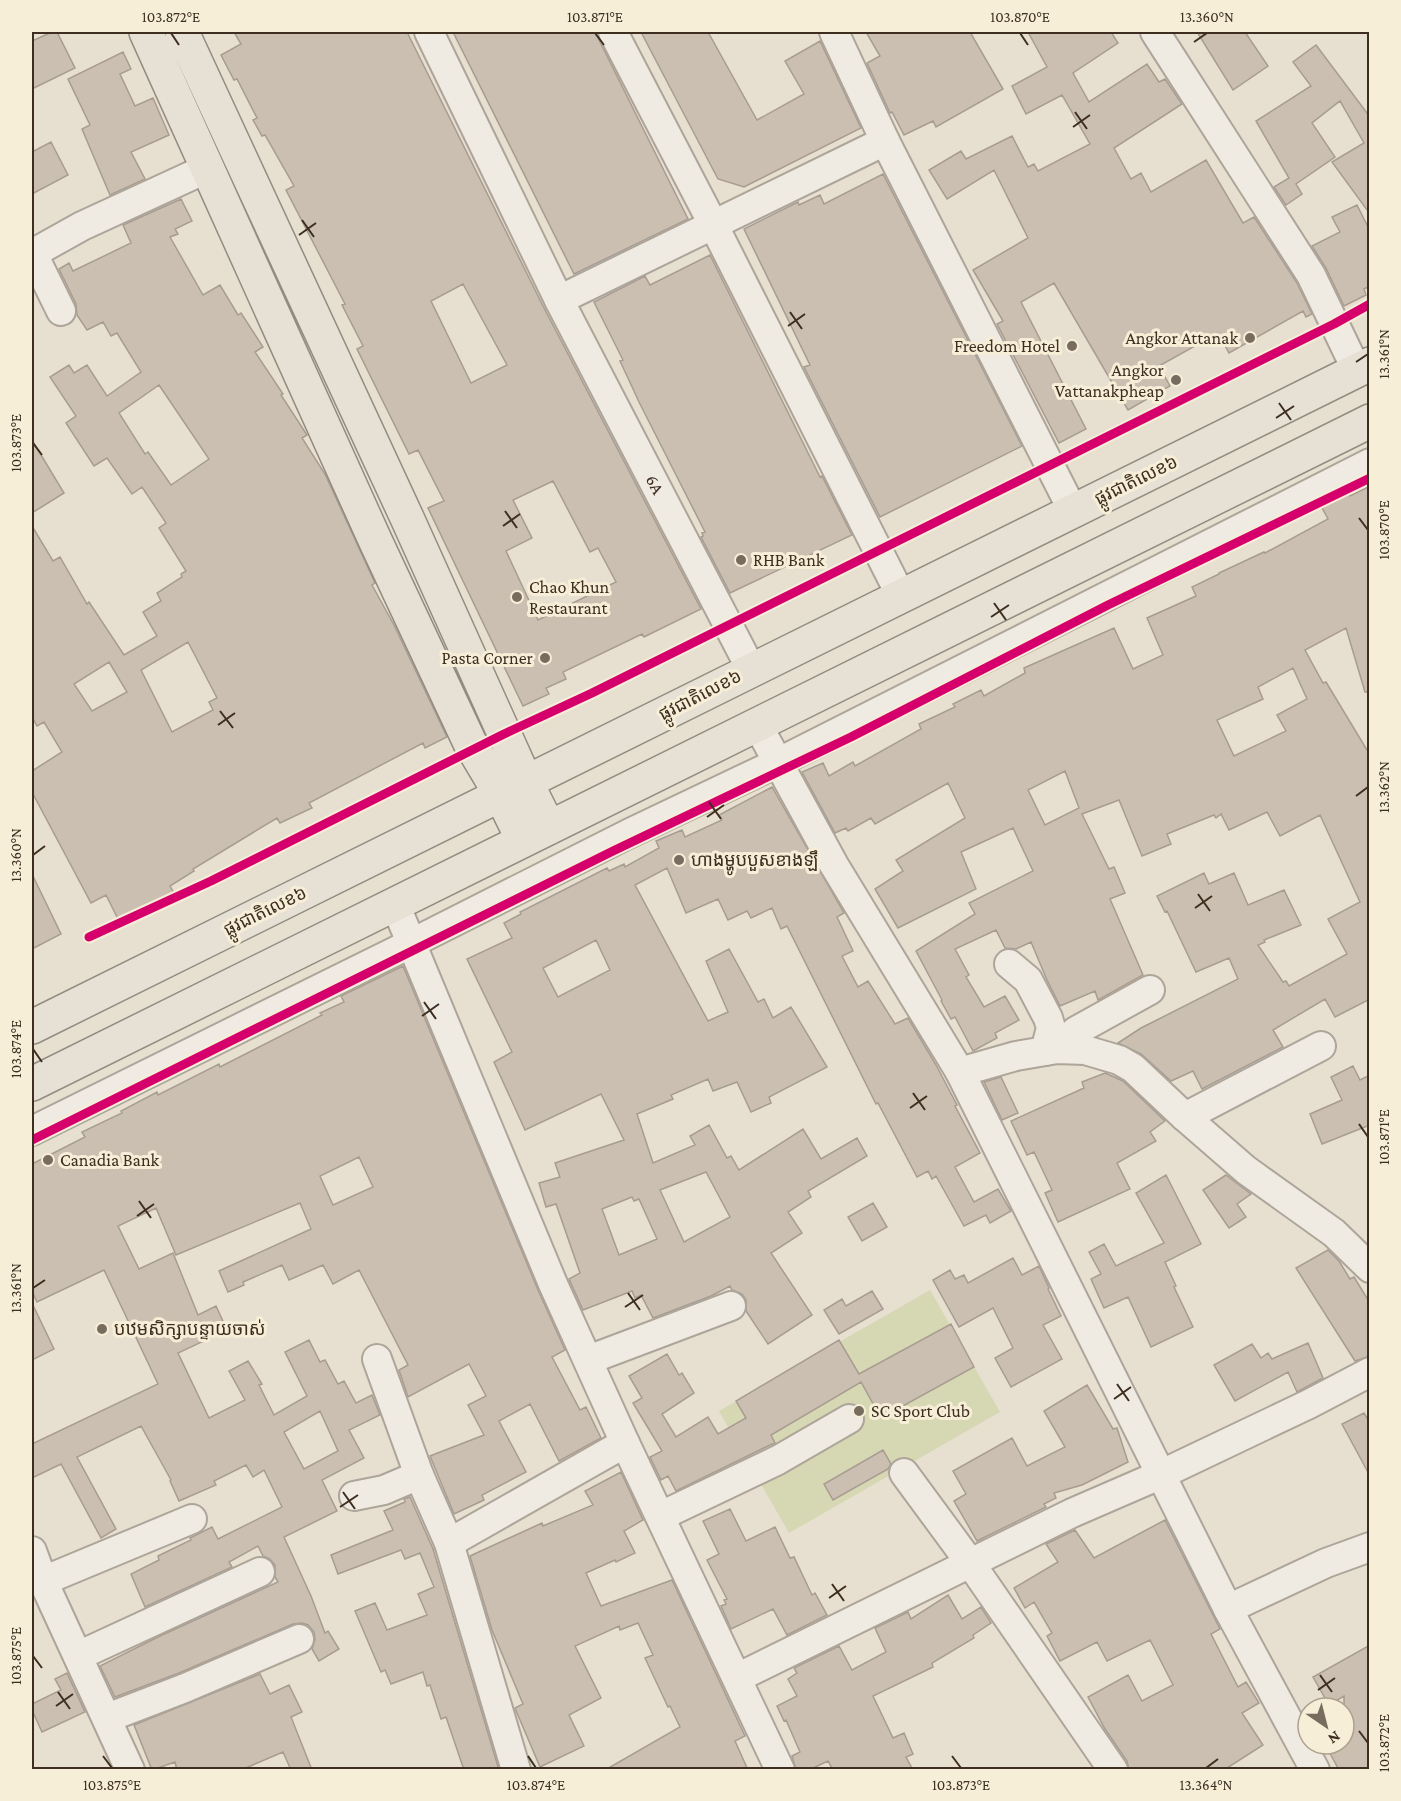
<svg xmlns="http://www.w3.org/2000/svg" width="1401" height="1801" font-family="'Crimson Pro','Noto Sans Khmer',serif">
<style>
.green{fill:#d6d7b3}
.building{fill:#cbbfb2;stroke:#a89c90;stroke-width:1.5;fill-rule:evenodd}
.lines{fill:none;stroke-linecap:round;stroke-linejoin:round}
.minor-casing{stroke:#ada599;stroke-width:32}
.major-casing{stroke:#928b80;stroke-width:36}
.minor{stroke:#efebe3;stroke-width:28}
.major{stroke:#e6e1d4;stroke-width:33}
.cycleway-casing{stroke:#f7eed8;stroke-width:13}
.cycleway{stroke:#d6006c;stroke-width:9}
.ticks{fill:none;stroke:#3d2e20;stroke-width:2}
.poi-dot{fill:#786c5e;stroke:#f7eed8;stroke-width:2}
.labels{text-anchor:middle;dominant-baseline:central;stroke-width:6;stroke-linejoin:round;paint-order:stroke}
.poi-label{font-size:18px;fill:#3d2e20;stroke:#f7eed8;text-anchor:start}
.street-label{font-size:18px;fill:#3d2e20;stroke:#f7eed8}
.neatline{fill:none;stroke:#3d2e20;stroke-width:2}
.ticks-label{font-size:15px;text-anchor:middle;fill:#3d2e20}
</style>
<rect width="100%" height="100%" fill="#e7e0d1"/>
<path class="green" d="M930 1290 1000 1412 789 1533 719 1411Z"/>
<path class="building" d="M52 32H57L75 68 32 89V41Z
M234 32H407L544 308 701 609 644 637 642 634 563 672 566 679 546 688 549 694 523 706 428 508 444 501 418 450 409 454 357 349 363 346 342 305 345 304 286 190 294 186 265 135 262 136 253 120 257 118 237 79 234 80 221 55 241 44ZM463 284 507 365 471 383 431 301ZM553 481 590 552 598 548 616 582 538 620 506 551 532 538 513 500Z
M453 32H595L688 219 574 274Z
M641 32H708L757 120 804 94 785 61 820 41 861 128 744 187 718 179Z
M866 32H970L1003 89 936 127 933 121 904 135 892 112 890 113 867 63 880 56Z
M1028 32H1111L1118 43 1073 73 1089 102 1147 64 1159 82 1165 79 1182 104 1114 148 1131 179 1141 173 1151 192 1206 160 1243 223 1254 217 1297 283 1312 314 1306 317 1303 311 1229 353 1218 333 1159 366 1170 386 1128 410 1054 283 1021 302 1086 429 1059 443 997 324 1003 321 973 270 1028 238 994 170 947 199 929 170 961 151 966 159 1012 136 1028 167 1034 164 1038 171 1090 144 1062 95 1026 114 1012 86 1047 67Z
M1197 32H1245L1268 66 1233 90Z
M1316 45 1370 117V214L1332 162 1364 143 1340 101 1312 123 1335 157 1296 184 1302 194 1286 205 1274 187 1289 178 1256 121 1311 86 1293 62Z
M123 52 131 69 120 74 135 106 153 98 169 135 131 152 145 179 110 195 82 129 90 125 68 79Z
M51 142 68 175 32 194V152Z
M883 174 1022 446 880 517 804 367 810 365 744 229 798 202 799 205 820 195 824 204Z
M181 199 192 221 175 229 178 234 170 237 203 295 220 285 238 315 241 313 263 347 255 352 283 394 281 395 307 435 302 438 325 474 375 583 372 585 394 625 447 737 425 748 423 743 309 803 312 808 280 823 277 818 193 869 194 871 170 886 174 893 119 921 106 895 91 903 32 792V771L62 752 44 722 37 726 32 717V526L53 561 60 557 87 604 89 602 124 655 157 636 143 612 161 601 157 593 182 577 181 574 186 571 159 528 166 523 142 487 132 494 107 458 94 466 66 423 76 416 50 377 69 365 74 373 87 365 107 396 141 372 117 333 111 336 103 322 87 330 77 315 76 304 59 269 69 263 73 271 131 243 123 225ZM159 385 209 459 171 485 148 452 145 454 119 413ZM188 642 217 698 209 702 213 710 172 732 141 670ZM109 662 127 692 92 711 74 684Z
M1357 205 1370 231V286L1364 289 1366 295 1344 306 1326 268 1312 246 1340 232 1332 217Z
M710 255 820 477 822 476 852 535 730 593 701 537 703 536 702 533 705 532 640 404 620 361 623 360 594 302 645 276 650 285Z
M32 440 64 493 32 513Z
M1370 486V692H1365L1346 628 1305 650 1323 683 1326 682 1370 755V999L1335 1017 1325 999 1273 1030 1283 1047 1202 1089 1193 1071 1171 1081 1141 1054 1118 1043 1141 1028 1238 979 1229 958 1196 972 1167 911 1165 912 1157 896 1204 873 1209 884 1234 873 1248 905 1284 890 1301 925 1264 940 1265 942 1258 945 1283 982 1286 981 1289 986 1347 954 1328 919 1360 902 1320 815 1280 836 1267 812 1229 830 1221 814 1216 818 1214 815 1167 834 1171 844 1142 856 1119 800 1082 814 1109 869 1114 867 1125 893 1110 899 1143 975 1098 1000 1095 991 1060 1006 1047 980 1031 942 1016 949 1005 948 996 930 955 949 969 975 966 977 984 1007 1005 996 1019 1020 995 1033 997 1038 973 1051 955 1017 951 1019 941 1001 942 1000 916 951 975 914 969 903 1033 871 1013 828 961 852 976 889 898 928 875 889 903 871 896 860 965 818 948 783 875 824 871 818 848 831 846 828 835 833 802 772 823 763 829 776 853 762 855 766 921 729 919 724 955 707 953 704 981 690 984 696 1025 673 1024 668 1114 628 1133 669 1163 655 1147 618 1196 596 1192 587 1219 574V573L1264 552 1265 553 1328 519 1321 506 1349 492 1350 496ZM1293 668 1307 699 1277 715 1286 731 1234 756 1217 720 1263 699 1258 687ZM1065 771 1079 808 1045 825 1028 790Z
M772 787 844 913 837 917 853 951 842 956 858 987 868 981 895 1024 908 1018 936 1065 957 1105 955 1106 980 1153 955 1167 974 1202 998 1189 1011 1211 990 1223 986 1215 964 1226 936 1176 932 1179 928 1171 917 1177 878 1103 876 1104 787 926 781 929 772 908 751 918 747 911 728 920 718 899 686 913 667 868 635 885 708 1021 728 1012 706 961 729 949 758 1002 764 999 773 1018 791 1007 827 1067 769 1097 771 1103 751 1112 737 1082 713 1091 708 1079 671 1095 673 1099 637 1114 653 1163 695 1145 690 1136 709 1125 727 1158 731 1156 739 1170 803 1129 821 1159 857 1138 867 1156 808 1191 811 1197 788 1212 802 1233 771 1253 812 1315 768 1344 746 1311V1300L742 1294 732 1290 730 1286 711 1296 653 1318 641 1295 635 1298 632 1291 583 1310 569 1279 580 1273 556 1204 546 1207 539 1183 560 1177 555 1163 624 1140 601 1094 525 1130 494 1062 512 1052 467 959 512 938 504 923 521 914 520 912 607 868 609 871 624 864 625 867 659 848 656 841 682 830 685 837 722 820 719 815ZM596 940 610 970 558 997 543 968ZM706 1172 730 1217 684 1242 660 1190ZM632 1197 634 1201 639 1199 657 1239 619 1255 602 1209Z
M32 874 61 934 32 949Z
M403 966 538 1290 565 1350 552 1357 580 1410 586 1407 601 1438 559 1461 530 1404 499 1421 526 1472 482 1495 484 1500 454 1514 430 1456 484 1435 468 1405 486 1396 469 1364 408 1397 399 1370 408 1365 359 1270 333 1284 323 1265 289 1280 282 1265 243 1282 244 1285 228 1292 219 1271 311 1229 300 1203 176 1255 156 1208 118 1226 139 1269 173 1253 198 1315 216 1306 227 1330 178 1353 209 1418 245 1400 229 1371 248 1361 262 1384 259 1385 274 1415 307 1396 285 1352 309 1340 320 1362 325 1360 338 1384 344 1381 356 1403 372 1395 380 1415 349 1430 364 1458 322 1480 337 1511 284 1537 311 1596 325 1633 328 1631 339 1649 319 1661 312 1649 315 1640 314 1632 308 1625 302 1623 293 1624 179 1673 115 1697 100 1666 160 1636 278 1582 275 1577V1565L270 1559 263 1556 258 1546 229 1562 232 1567 145 1607 131 1574 159 1560 158 1556 191 1540 190 1538 212 1527 218 1539 282 1507 264 1470 253 1477 246 1465 214 1481 216 1485 179 1501 170 1481 171 1480 141 1426 77 1457 116 1529 101 1538 61 1464 32 1478V1444L158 1384 104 1270 37 1302 32 1291V1164L85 1137 82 1132 122 1113 121 1111 157 1092 158 1095 219 1064 220 1067 322 1015 320 1013 344 1002 341 996ZM359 1157 373 1187 333 1205 320 1176ZM320 1411 338 1451 304 1469 284 1432Z
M1353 1066 1360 1080 1370 1075V1125L1322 1144 1310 1114 1342 1100 1331 1077Z
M1105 1073 1123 1081 1165 1121 1150 1132 1156 1141 1117 1163 1130 1189 1058 1222 1045 1193 1052 1190 1034 1152 1027 1155 1011 1121 1084 1088 1082 1082Z
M1001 1077 1018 1113 1002 1120 984 1082Z
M1166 1175 1201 1244 1165 1262 1176 1286 1174 1287 1193 1327 1151 1347 1128 1297 1104 1308 1091 1279 1101 1274 1089 1252 1104 1244 1116 1266 1164 1243 1136 1193Z
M1226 1175 1251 1194 1237 1204 1246 1217 1229 1228 1203 1190Z
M873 1203 887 1227 862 1241 848 1217Z
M1328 1250 1339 1261 1350 1279 1354 1277 1370 1303V1356L1355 1361 1296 1268Z
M1013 1258 1022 1275 1039 1266 1049 1288 1048 1289 1061 1316 1043 1325 1062 1359 1011 1387 995 1358 1013 1348 993 1308 959 1327 933 1280 950 1270 955 1279 964 1275 968 1283Z
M872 1291 883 1309 839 1334 824 1310 842 1299 846 1306Z
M32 1303 54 1349 32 1360Z
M951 1324 974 1367 881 1418 861 1382 771 1435 775 1443 770 1445 676 1491 668 1476 661 1480 650 1457 662 1451 633 1403 642 1398 629 1376 667 1354 679 1375 682 1373 694 1393 662 1414 676 1437 708 1417 718 1434 746 1418 736 1401 839 1340 859 1374Z
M1308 1343 1323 1378 1297 1392 1288 1372 1235 1401 1214 1365 1252 1344 1261 1358 1268 1353 1272 1359Z
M1087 1385 1113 1429 1117 1428 1128 1462 1082 1485 1054 1493 1056 1498 1044 1504 1046 1507 977 1541 954 1501 966 1494 953 1471 1012 1438 1027 1466 1065 1447 1044 1411Z
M1364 1413 1370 1423V1476L1342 1424Z
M883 1450 891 1464 888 1469 833 1500 824 1484Z
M621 1472 643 1520 624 1531 635 1553 616 1562 615 1560 586 1573 601 1606 672 1580 745 1736 735 1741 748 1770H605L680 1727 670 1706 668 1707 645 1658 653 1655 638 1623 620 1630 619 1626 575 1646 601 1698 569 1715 584 1746 540 1767 517 1713 515 1708 523 1704 492 1630 470 1556 542 1523 543 1526 593 1505 585 1491Z
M410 1497 433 1549 499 1770H464L446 1717 441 1719 430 1685 427 1686 423 1672 391 1684 385 1670 381 1672 355 1611 375 1603 387 1630 427 1615 418 1594 434 1587 420 1553 405 1559 401 1550 338 1574 331 1555 393 1530 384 1511 405 1502 404 1499Z
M730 1509 746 1541 775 1527 790 1558 794 1557 812 1595 815 1593 827 1615 787 1635 773 1609 731 1629 721 1606 726 1604 724 1600 727 1599 707 1560 719 1554 703 1521Z
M1165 1520 1220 1629 1211 1634 1238 1687 1246 1682 1259 1703 1242 1713 1263 1745 1224 1770H1129L1127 1761 1105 1729 1088 1697 1128 1675 1142 1701 1173 1685 1150 1640 1107 1661 1097 1642 1060 1661 1047 1636 1052 1633 1034 1602 1025 1608 1014 1588 1058 1562 1046 1544 1075 1530 1094 1558Z
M948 1595 962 1619 981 1607 991 1623 973 1635 974 1638 932 1663 933 1667 873 1696 893 1738 904 1733 913 1754 906 1757 913 1770H833L828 1761 809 1770H796L792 1756 800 1752 786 1720 784 1721 777 1706 797 1696 788 1679 797 1673 794 1668 839 1646 852 1670 886 1652 875 1628 908 1612 911 1619Z
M1370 1645V1770H1339L1325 1744H1344V1696L1329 1705 1313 1677Z
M67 1673 85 1712 42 1732 32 1710V1704L61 1690 55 1679Z
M260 1674 270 1694 289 1685 302 1712 291 1717 312 1770H291L283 1752 241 1770H177L175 1762 152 1770 134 1725Z"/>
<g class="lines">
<defs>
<g id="minor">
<path id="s1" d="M429 32 559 300 751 669"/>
<path d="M613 32 714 226 901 596"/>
<path d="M834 32 885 141 1073 511"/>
<path d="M1155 32 1311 275 1357 371"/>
<path d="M559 300 885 141"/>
<path d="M61 311 35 258 39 250 82 226 208 168"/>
<path d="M757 724 834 865 960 1072 1228 1609 1315 1770"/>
<path d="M395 904 553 1284 625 1443 780 1770"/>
<path d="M1009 964 1028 980 1048 1018 1051 1028 1045 1051"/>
<path d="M1057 1049 1076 1031 1150 990"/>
<path d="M960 1072 1016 1056 1057 1049 1085 1050 1119 1060 1133 1068 1185 1117 1246 1170 1334 1233 1370 1268"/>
<path d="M1185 1117 1321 1046"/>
<path d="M32 1131 412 943 628 834 779 762 1370 463"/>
<path d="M377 1359 419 1475 449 1543 516 1770"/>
<path d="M588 1360 731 1306"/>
<path d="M904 1473 971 1564 1113 1770"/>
<path d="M354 1496 384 1490 419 1475"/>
<path d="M661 1516 778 1460 849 1419"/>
<path d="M449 1543 625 1443"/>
<path d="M32 1551 43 1581 130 1770"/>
<path d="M43 1581 192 1519"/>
<path d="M1228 1609 1326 1563 1370 1547"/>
<path d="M78 1656 260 1572"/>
<path d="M737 1678 1072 1513 1162 1474 1309 1404 1370 1372"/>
<path d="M107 1718 185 1688 299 1639"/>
</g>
<path id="major" d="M146 32 375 540 470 743 501 795 523 840
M182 32 408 520 526 782 549 828
M32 1027 1370 364
M32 1084 1370 421"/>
</defs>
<use href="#minor" class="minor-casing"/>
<use href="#major" class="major-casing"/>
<use href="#minor" class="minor"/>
<use href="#major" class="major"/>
<defs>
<path id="cycleway" d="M89 937 211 881 504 734 592 693 1334 324 1370 304
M32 1140 613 851 851 737 1108 605 1370 478"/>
</defs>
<use href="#cycleway" class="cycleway-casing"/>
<use href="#cycleway" class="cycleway"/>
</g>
<path class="ticks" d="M171 33 179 45M595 33 604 45M1020 33 1028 45M1194 42 1207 33M1075 112 1087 129M1073 127 1090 115M302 220 314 237M299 235 316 223M790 312 802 329M788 326 805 314M1356 362 1368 354M1279 403 1291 420M1276 418 1294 406M33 443 42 455M505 511 517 528M1359 518 1368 530M503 526 520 514M994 603 1006 620M991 617 1009 605M220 711 233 728M218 725 235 713M1356 796 1368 787M709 802 721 819M707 817 724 805M33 855 45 846M1198 894 1210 911M1195 908 1212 896M424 1002 436 1019M422 1016 439 1004M33 1049 42 1062M913 1093 925 1110M910 1108 927 1096M1359 1124 1368 1137M139 1201 151 1218M137 1216 154 1204M33 1288 45 1280M628 1293 640 1310M625 1307 643 1295M1117 1384 1129 1401M1114 1399 1131 1387M343 1492 355 1509M340 1507 358 1495M832 1584 844 1601M829 1598 846 1586M33 1656 42 1668M1320 1675 1332 1692M1318 1690 1335 1678M58 1692 70 1709M56 1706 73 1694M1359 1731 1368 1743M103 1756 112 1768M528 1756 536 1768M952 1756 961 1768M1206 1768 1218 1759"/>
<g class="poi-dot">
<circle cx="1250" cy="338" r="6"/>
<circle cx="1072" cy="346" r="6"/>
<circle cx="1176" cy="380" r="6"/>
<circle cx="741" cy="560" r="6"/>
<circle cx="517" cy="597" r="6"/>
<circle cx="545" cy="658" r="6"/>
<circle cx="679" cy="860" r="6"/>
<circle cx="48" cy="1160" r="6"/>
<circle cx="102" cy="1329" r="6"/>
<circle cx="859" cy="1411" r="6"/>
</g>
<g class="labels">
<g class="poi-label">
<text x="1238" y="338" text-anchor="end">Angkor Attanak</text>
<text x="1060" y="346" text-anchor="end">Freedom Hotel</text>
<text x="1164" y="370" text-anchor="end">Angkor<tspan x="1164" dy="21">Vattanakpheap</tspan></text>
<text x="753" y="560">RHB Bank</text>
<text x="529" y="587">Chao Khun<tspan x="529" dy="21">Restaurant</tspan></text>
<text x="533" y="658" text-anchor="end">Pasta Corner</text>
<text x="691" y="860">ហាងម្ហូបបួសខាងឡឹ</text>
<text x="60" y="1160">Canadia Bank</text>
<text x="114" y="1329">បឋមសិក្សាបន្ទាយចាស់</text>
<text x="871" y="1411">SC Sport Club</text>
</g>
<g class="street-label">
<text transform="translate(1136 480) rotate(-26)">ផ្លូវជាតិលេខ៦</text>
<text stroke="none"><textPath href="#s1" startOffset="506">6A</textPath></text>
<text transform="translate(700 695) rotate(-27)">ផ្លូវជាតិលេខ៦</text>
<text transform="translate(265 911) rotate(-26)">ផ្លូវជាតិលេខ៦</text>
</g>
</g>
<rect width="1401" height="1801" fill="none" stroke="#f7eed8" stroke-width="66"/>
<g transform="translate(1326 1726) rotate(145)"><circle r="28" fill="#f7eed8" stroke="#ada18e" stroke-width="1.5"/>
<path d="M0-4.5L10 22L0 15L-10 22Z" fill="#786c5e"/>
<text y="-9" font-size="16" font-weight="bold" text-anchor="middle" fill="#3d2e20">N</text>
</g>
<rect x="33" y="33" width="1335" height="1735" class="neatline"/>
<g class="ticks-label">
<text x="171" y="22">103.872°E</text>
<text x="595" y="22">103.871°E</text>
<text x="1020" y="22">103.870°E</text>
<text x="1207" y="22">13.360°N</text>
<text transform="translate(1384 354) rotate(-90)" y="5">13.361°N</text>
<text transform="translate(16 443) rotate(-90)" y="5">103.873°E</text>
<text transform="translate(1384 530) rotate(-90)" y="5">103.870°E</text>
<text transform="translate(1384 787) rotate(-90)" y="5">13.362°N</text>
<text transform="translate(16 855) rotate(-90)" y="5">13.360°N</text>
<text transform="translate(16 1049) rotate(-90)" y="5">103.874°E</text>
<text transform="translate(1384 1137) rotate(-90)" y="5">103.871°E</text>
<text transform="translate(16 1288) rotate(-90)" y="5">13.361°N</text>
<text transform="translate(16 1656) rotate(-90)" y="5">103.875°E</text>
<text transform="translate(1384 1743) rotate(-90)" y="5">103.872°E</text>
<text x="112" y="1790">103.875°E</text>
<text x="536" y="1790">103.874°E</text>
<text x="961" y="1790">103.873°E</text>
<text x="1206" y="1790">13.364°N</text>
</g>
</svg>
